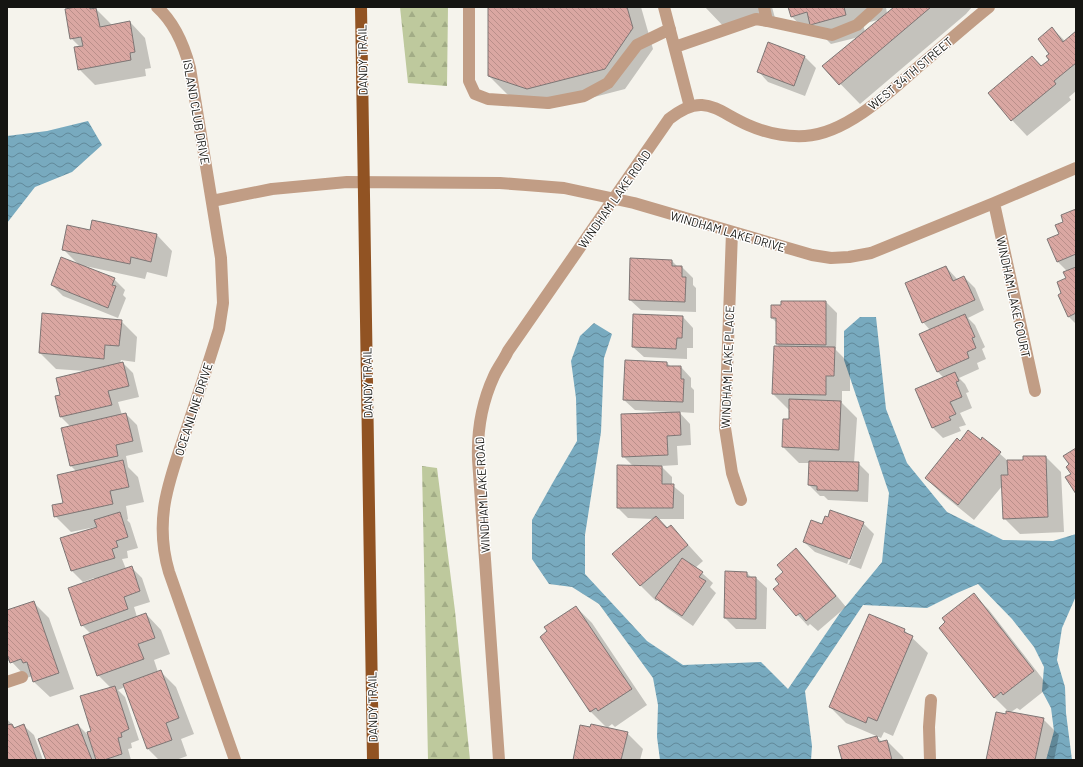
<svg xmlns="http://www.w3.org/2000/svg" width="1083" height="767" font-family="Barlow,sans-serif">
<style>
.forest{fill:url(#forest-firs)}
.water{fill:url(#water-waves)}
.shadow{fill:#0003;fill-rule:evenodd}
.building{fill:url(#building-back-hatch);stroke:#7e7675}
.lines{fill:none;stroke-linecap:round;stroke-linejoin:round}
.minor{stroke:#c19d85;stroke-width:12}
.major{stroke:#915323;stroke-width:12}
.labels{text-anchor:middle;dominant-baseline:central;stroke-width:3;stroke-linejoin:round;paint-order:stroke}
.street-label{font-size:12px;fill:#151512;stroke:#fff}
</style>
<defs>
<pattern id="forest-firs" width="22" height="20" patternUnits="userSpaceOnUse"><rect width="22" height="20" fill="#bec99d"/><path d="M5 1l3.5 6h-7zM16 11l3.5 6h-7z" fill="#a2ac86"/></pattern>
<pattern id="water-waves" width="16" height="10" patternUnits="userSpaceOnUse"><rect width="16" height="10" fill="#78aabf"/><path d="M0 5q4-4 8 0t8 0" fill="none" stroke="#61899a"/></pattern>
<pattern id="building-back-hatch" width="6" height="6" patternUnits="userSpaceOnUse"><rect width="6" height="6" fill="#daa7a2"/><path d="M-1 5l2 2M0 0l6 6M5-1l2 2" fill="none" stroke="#ba8f8a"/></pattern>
</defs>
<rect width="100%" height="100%" fill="#f5f3ec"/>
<path class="forest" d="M400 7H448L447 86 408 83Z
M422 466 437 468 455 611 470 760H428Z"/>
<path class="water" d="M88 121 102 145 72 172 35 187 7 223V136L47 131Z
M860 317H876L886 409 907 463 947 512 1003 540 1053 541 1076 534V596L1062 628 1057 660 1065 687 1066 713 1072 760H1046L1054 731 1051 708 1042 691 1044 667 1034 647 1012 619 978 584 957 593 927 608 863 605 805 691 812 746 811 760H660L657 737 658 705 653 678 599 604 572 587 549 584 532 559V520L552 484 577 441 576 398 571 361 580 336 594 323 612 334 604 358 601 432 585 535V574L647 641 683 665 761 662 788 689 840 613 882 562 889 493 844 360V331Z"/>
<path class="shadow" d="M81 7H90L93 10 96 9 112 25 130 22 145 38 151 68 145 69 146 76 95 85 79 69 80 47 71 38Z
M489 7H641L653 49 625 89 548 109 509 96 489 76Z
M705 7H772L775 18 726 29Z
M789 7H886L887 14 895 7H972L966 14 860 104 823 66 859 37 831 44 821 34 812 36 791 16ZM881 19 865 32 863 24Z
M1052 28 1065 41 1076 33V91L1069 97 1071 100 1027 136 1012 120 989 93 1032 57 1042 66 1050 60Z
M768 43 805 57 816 68 805 96 768 82 758 71Z
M1076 210V324L1068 316 1062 293 1068 272 1058 262 1060 234 1065 223Z
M91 231 157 235 172 251 167 277 147 272 145 279 85 266 114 279 125 290 123 295 126 298 118 318 63 296 52 285 79 265 63 249Z
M672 261 678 267H682L693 278V285L696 288V312L641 310 630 300Z
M946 267 958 280 964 277 975 288 984 310 968 318 975 325 985 347 982 349 986 359 977 363 979 369 959 378 965 384 969 392 966 393 972 408 960 413 966 425 959 427 961 431 943 438 933 428 944 378 938 372 930 330 923 322Z
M826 302 837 313 836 350 850 364V391H842V403L857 418 854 463H858L869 474 868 502 828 500 824 496H820L809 485 810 463H799L783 447 789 420V410L773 394 780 347 777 344V323L772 318Z
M683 317 693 328V348H687V359L644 357 633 347Z
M121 321 137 337 135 362 121 360 120 363H123L133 373 139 397 118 402 122 415 126 414 137 425 143 452 126 456 128 467 138 477 144 502 126 506 128 519 127 520 130 523 138 548 127 551 128 558 122 559 126 569 131 567 142 578 150 602 134 607 137 617 146 614 161 630 170 654 154 660 158 672H161L176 687 194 734 181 739 187 756 176 760H159L148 749 125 687 118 690 125 697 139 740 131 743 132 748 128 749 131 760H47L78 725 90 737 111 688 98 675 91 634 82 625 95 580 94 578 83 582 72 571 62 539 96 528 95 527 71 532 55 516 64 504 76 471 71 466 62 428 71 427 61 417V396L85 371 56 369 40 353Z
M667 363 671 367H681L691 378V387L694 390V413L679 412 690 424 691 445 677 446 678 465 661 466 672 477V485L684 495V519H658L668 528 671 526 703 561 695 568 702 573 713 583 710 587 716 593 693 626 667 608 658 600 656 601 641 586 613 554 654 519 628 518 618 508 633 466 623 456 669 413V412L635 410 624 400Z
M983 439 1008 461H1024L1046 457 1061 472 1064 532 1020 534 1004 518 1003 485 974 520 942 494 926 478 960 442 981 441Z
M863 523 874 534 861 569 815 552 804 542 822 526ZM861 527H863L849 564H847Z
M796 550 807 560 846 607 818 631 810 624 808 626 774 589 781 584Z
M747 573 752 578H756L767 588 766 629H736L725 618Z
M974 595 989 610 1049 687 1020 710 1017 708 1011 712 1043 719 1059 735 1054 760H987L1008 711 994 697Z
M33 602 49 618 74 689 50 697 34 682 32 676 27 678 10 660 7 662V611Z
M576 607 592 623 647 705 615 727 612 724 607 728 591 712 541 637Z
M904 630 928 653 893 736 884 732 881 738 846 723 830 707Z
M7 719 15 728 23 725 34 735 43 760H7Z
M627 733 643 749 640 760H574Z
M877 737 882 742 887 741 903 757 904 760H843Z"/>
<path class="building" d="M76 7H90V9L96 8 100 27 130 21 135 52 130 53 131 60 78 70 74 47 83 46 81 37 70 39 65 9Z
M488 7H627L633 28 605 69 527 89 488 76Z
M788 7H844L846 15 810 25 807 12 791 17Z
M894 7H931L839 85 822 66Z
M1052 27 1063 42 1076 31V63L1054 81 1056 84 1011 121 988 93 1032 56 1041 66 1049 60 1046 56 1049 54 1038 39Z
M768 42 805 56 794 86 757 72Z
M1076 209V254L1057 262 1047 239 1059 234 1055 225 1063 222 1061 215Z
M92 220 157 234 151 262 131 257 130 264 62 250 67 225 90 230Z
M61 257 115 278 112 285 116 286 108 308 51 285Z
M630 258 672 260V266H682V277H686L685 302 629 300Z
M946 266 953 281 964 276 975 300 922 323 905 283Z
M1076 267V313L1068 317 1058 295 1061 293 1057 282 1066 278 1063 272Z
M781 301H826V345L776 344V318H771V305H781Z
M42 313 122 320 119 346 105 345 104 359 39 353Z
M633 314 683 316 682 338H677L676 349 632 347Z
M965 314 975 337 972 338 976 348 967 352 969 358 937 372 919 334Z
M774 346 835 347 834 376H826V395L772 394Z
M625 360 667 362V366H681V379H684L683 402 623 400Z
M123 362 129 386 108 391 112 405 60 417 55 396 60 395 56 378Z
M955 372 959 381 956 382 962 397 950 402 956 414 949 417 951 420 932 428 915 389Z
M789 399 841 401 839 450 782 447 783 419H789Z
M680 412 681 435 667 436 668 455 622 457 621 414Z
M126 413 133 441 116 445 118 456 70 466 61 428Z
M968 430 981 440 982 437 1001 452 958 505 925 478 957 438 960 441Z
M1076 448V494L1065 477 1071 474 1066 467 1069 464 1063 456Z
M1023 456H1046L1048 517 1003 519 1001 475H1008L1007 460H1023Z
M123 460 129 487 110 491 113 504 54 517 52 505 63 503 57 475Z
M809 461 859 462 858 491 817 490V486L808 485Z
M617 465 662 466V484H674L673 508H617Z
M830 510 864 522 850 559 803 542 811 520 822 524 825 516 828 517Z
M120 512 128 537 116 541 118 547 112 549 115 558 71 571 60 538 97 527 94 520Z
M656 516 667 528 671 525 688 545 640 586 612 554Z
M796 548 836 596 806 621 800 613 796 616 773 589 779 584 775 579 783 572 777 565Z
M682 558 703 572 699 577 706 581 682 616 655 598Z
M132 566 140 591 124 597 128 609 81 626 68 588Z
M725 571 747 572V577H756V619L724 618Z
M974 593 1034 671 1003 695 1001 692 994 698 939 628 945 622 942 618Z
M34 601 59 673 33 682 27 662 23 663 21 659 10 663 7 654V610Z
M576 606 632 689 598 711 596 708 590 712 540 637 547 631 544 627Z
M146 613 155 638 138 644 144 659 97 676 83 636Z
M869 614 905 629 904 632 913 636 877 721 868 717 866 723 829 707Z
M161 670 179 718 166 723 172 740 147 749 123 684Z
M115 686 129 729 121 733 122 737 118 738 122 754 104 760H96L87 732 91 731 80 696Z
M1006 711 1044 718 1035 760H986L996 712 1006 714Z
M12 724 14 728 24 724 37 760H7V725Z
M78 724 92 760H46L38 739Z
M591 724 628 732 621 760H573L580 725 590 727Z
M877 736 879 742 887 740 892 760H842L838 746Z"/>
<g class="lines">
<path class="minor" d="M157 7C175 23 184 45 190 68L221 258 223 303 219 329C209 362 198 395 187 428 170 478 153 518 169 572L235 760
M469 7V81L475 94 488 99 548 103 584 96 608 83 637 45 670 29
M664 7 690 107
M764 7 767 21 832 35 857 25 877 7
M675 47 756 19 767 21
M212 201 272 189 347 182 500 183 526 185 564 188 634 203 812 255 831 258 849 257 871 253 994 203 1076 168
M994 203 1035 391
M732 232 725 428 732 473 741 500
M7 682 22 677
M499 760 478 459C477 430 482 402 494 376 498 367 504 360 508 351L669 119C704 91 716 111 748 125 766 133 785 137 805 136 845 134 888 94 917 68 941 48 964 27 989 7
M930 760 929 727 931 700"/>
<path class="major" d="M361 7 373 760"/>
</g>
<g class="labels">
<g class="street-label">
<text transform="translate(362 60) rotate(-91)">DANDY TRAIL</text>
<text transform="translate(910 73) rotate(-40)">WEST 34TH STREET</text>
<text transform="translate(197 112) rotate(80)">ISLAND CLUB DRIVE</text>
<text transform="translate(614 199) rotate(-55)">WINDHAM LAKE ROAD</text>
<text transform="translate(728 231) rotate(16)">WINDHAM LAKE DRIVE</text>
<text transform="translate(1014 297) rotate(78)">WINDHAM LAKE COURT</text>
<text transform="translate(727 367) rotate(-88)">WINDHAM LAKE PLACE</text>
<text transform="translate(367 383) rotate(-91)">DANDY TRAIL</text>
<text transform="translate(193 409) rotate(-72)">OCEANLINE DRIVE</text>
<text transform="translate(482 495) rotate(-93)">WINDHAM LAKE ROAD</text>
<text transform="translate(372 707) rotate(-91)">DANDY TRAIL</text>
</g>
</g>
<rect width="1083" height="767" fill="none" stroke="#151512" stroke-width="16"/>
</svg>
